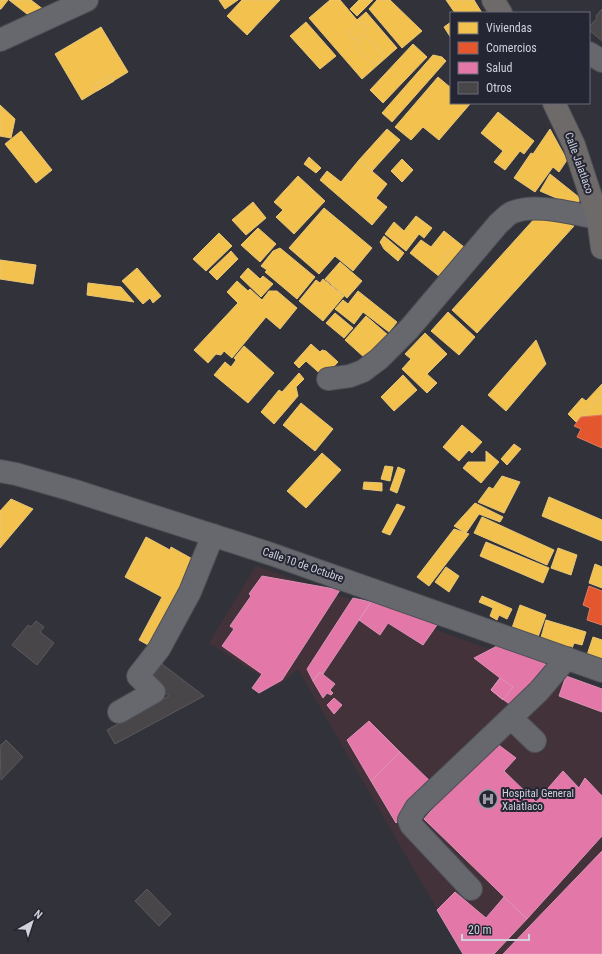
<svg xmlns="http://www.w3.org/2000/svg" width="602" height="954" font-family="'Roboto Condensed',sans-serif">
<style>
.medical{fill:#433239}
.homes{fill:#f2c14e;stroke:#e8c678}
.shops{fill:#e4572e;stroke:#de7c62}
.health{fill:#e377a8;stroke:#dd92b7}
.building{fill:#49464a;stroke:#5c585c}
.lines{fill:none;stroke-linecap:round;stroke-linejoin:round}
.minor-casing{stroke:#4e4f56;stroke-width:24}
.major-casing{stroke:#4e4f56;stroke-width:24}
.minor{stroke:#67686d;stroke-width:22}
.major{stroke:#6e6a6a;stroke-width:22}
.labels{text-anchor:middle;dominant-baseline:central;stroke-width:4;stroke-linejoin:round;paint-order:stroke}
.street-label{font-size:11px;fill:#d0d1db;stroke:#242634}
.poi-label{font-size:11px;fill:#d0d1db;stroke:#242634;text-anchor:start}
</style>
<rect width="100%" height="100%" fill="#32333a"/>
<path class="medical" d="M256 566 602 689V954H463L298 669 277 687 209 643Z"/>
<path class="homes" d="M0 0H8L1 9H0Z
M9 0H31L44 10 36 21Z
M219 0H238L225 9Z
M242 0H280L247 35 227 16Z
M330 0H340L357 20 366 12 397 48 362 79 309 18Z
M359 0H373L357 16 350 9Z
M377 0H390L422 31 402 48 369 9Z
M446 0H474L482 13H455Z
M361 21 367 28 354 40 348 33Z
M306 22 336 56 320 69 290 36Z
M451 22V38L444 27Z
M101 27 128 72 82 100 55 54Z
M366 36 384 55 374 65 355 46Z
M413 44 427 57 383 103 370 90Z
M433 55 442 57 446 61 392 122 382 113Z
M111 76 114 81 97 91 94 85Z
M438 77 451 88V103L470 104 439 140 423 127 411 140 395 127Z
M0 105 15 119 11 138 0 136Z
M498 112 534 141 524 154 520 151 505 170 494 162 503 151 481 133Z
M387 129 400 140 372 171 359 160Z
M550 129 567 160 559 172 553 167 535 192 514 178 531 153 533 154Z
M21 131 52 170 36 183 5 144Z
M309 157 321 168 316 173 304 164Z
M402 159 413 170 402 182 391 171Z
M359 160 387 184 376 198 387 207 372 225 320 180 327 171 341 182Z
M550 174 580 198 577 207 540 191Z
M298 176 325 201 294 234 276 217 283 210 274 202Z
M253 202 266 218 246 235 232 220Z
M324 208 372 248 353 271 335 256 319 274 289 248Z
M416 216 432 228 424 238 419 234 406 251 385 234 394 222 404 231Z
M551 216 574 226 477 333 452 310 536 217Z
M258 228 276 244 260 262 241 245Z
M444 231 469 251 445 281 410 253 421 240 431 247Z
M219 233 232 246 206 271 193 259Z
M384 236 404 253 398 261 384 249 380 242Z
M280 248 315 277 297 299 265 272 267 270 261 266 273 251Z
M450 249 462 259 454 269 442 259Z
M231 251 238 259 217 280 209 272Z
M0 260 36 265 33 284 0 279Z
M340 262 362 281 347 298 325 279Z
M137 268 161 296 153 303 150 298 143 304 122 281Z
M248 268 260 279 263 276 273 284 261 297 240 277Z
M323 279 344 296 323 321 299 301 316 280 320 283Z
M237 281 248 291 250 289 262 300 269 291H277L297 308 280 329 266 317 232 358 224 351 221 355 216 354 208 363 194 350 238 303 227 292Z
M88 283 121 287 134 302 87 295Z
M358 291 397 322 389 332 363 312 354 324 335 309 343 300 348 304Z
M448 312 475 337 459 355 431 331Z
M335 313 353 328 344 338 326 323Z
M366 316 388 335 366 359 345 340Z
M425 333 447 354 427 374 437 383 427 393 402 369 411 359 405 354Z
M536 340 546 364 506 411 488 395Z
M311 344 320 352 322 350 326 351 338 362 324 377 306 361 299 368 294 363Z
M244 346 274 373 248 403 214 375 225 362 231 367 236 360 234 358Z
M299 373 304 379 296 387 298 396 274 424 261 412 279 390 282 392Z
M403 375 417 390 394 411 381 397Z
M602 384V394L576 422 568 414 582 398 586 401Z
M602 394V415L581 417Z
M301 403 333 429 315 451 283 425Z
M462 425 482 442 472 453 469 450 459 461 443 447Z
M514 444 521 449 507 465 501 459Z
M486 451 499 462 481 483 463 468 468 462H486Z
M322 453 341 470 306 508 287 491Z
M385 466 393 467 390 481 381 479Z
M398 467 405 470 397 493 390 490Z
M502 476 520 482 504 513 478 502 489 487 493 489Z
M364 482 382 483V491L363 489Z
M549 497 602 520V541L542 516Z
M11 499 33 509 0 548V511Z
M475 503 503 517 500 522 479 514 466 533 454 526Z
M397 504 405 507 390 535 382 532Z
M482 517 554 550 547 565 474 533Z
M454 529 469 534 429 586 417 577Z
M146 537 170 550 171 547 196 561 150 646 139 640 162 597 125 577Z
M486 542 549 568 543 583 480 556Z
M558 548 577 555 571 575 551 568Z
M595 564 602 567V588L589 583Z
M446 567 459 576 449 592 435 582Z
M482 596 512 609 507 619 499 615 497 620 490 616 493 608 479 602Z
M520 605 546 615 538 637 512 628Z
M546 620 586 632 582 645 574 643 571 651 540 641Z
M593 637 602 640V660L587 655Z"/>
<path class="shops" d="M602 415V448L577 437 581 429 574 426 581 417Z
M589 586 602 591V625L587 620 590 608 583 605Z"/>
<path class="health" d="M262 576 340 590 282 680 259 693 252 688 262 674 222 646 234 629 230 626 251 596 249 594Z
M353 598 371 602 323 674 320 672 313 681 307 669Z
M371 602 439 622 423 645 388 623 380 635 359 620Z
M499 645 524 648 549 667 517 710 491 690 500 678 474 658Z
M320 672 335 684 330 690 333 693 331 695 327 693 323 698 313 681Z
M566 676 602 689V712L559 696Z
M500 678 513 687 503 700 491 690Z
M334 698 342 705 334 714 327 705Z
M369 721 400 752 371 781 347 740Z
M492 740 516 758 504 771 536 802 563 771 579 788 585 778 602 796V836L527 919 424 819Z
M400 752 434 785 396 823 371 781Z
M602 851V954H503Z
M455 892 486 918 504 897 527 919 494 954H463L437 910Z"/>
<path class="building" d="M602 9V41L589 30V27L597 18 596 16Z
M36 621 44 627 40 632 54 643 37 665 12 645 28 625 31 627Z
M162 664 204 696 115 744 107 730 169 696 144 677Z
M6 740 23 757 1 780 0 746Z
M147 889 171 914 159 926 135 901Z"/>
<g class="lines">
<defs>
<path id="minor" d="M0 40 87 0
M589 53 602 61
M328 379 350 376 363 371 379 359 409 329 499 223C503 220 507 215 511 213 534 202 574 214 598 218
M0 471 16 474 72 490 271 554 602 671
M119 712 154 692 138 676 159 649 190 592 213 535
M511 718 535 741
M471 889 411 825 409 820 416 808 539 691 567 658"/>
<path id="major" d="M493 0 501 13
M554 103 574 145 598 218 602 248"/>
</defs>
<use href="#minor" class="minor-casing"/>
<use href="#major" class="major-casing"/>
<use href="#minor" class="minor"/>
<use href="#major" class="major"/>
</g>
<defs>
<symbol id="hospital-ring" viewBox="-11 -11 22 22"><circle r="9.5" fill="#242634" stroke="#999aa3" stroke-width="1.5"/><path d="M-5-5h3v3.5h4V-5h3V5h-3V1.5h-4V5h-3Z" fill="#999aa3"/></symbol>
</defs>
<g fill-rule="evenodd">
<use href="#hospital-ring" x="477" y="788" width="22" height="22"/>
</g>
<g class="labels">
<g class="street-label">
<text transform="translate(579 163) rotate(70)">Calle Jalatlaco</text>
<text transform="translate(303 565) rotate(19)">Calle 10 de Octubre</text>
</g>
<g class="poi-label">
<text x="502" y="793">Hospital General<tspan x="502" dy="13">Xalatlaco</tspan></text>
</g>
</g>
<rect x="450" y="12" width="140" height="92" fill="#242634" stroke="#696a77"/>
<rect x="458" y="22" width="20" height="12" fill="#f2c14e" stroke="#696a77"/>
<text x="486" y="32" font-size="12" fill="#d0d1db">Viviendas</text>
<rect x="458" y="42" width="20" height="12" fill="#e4572e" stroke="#696a77"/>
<text x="486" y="52" font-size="12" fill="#d0d1db">Comercios</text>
<rect x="458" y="62" width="20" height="12" fill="#e377a8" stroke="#696a77"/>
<text x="486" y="72" font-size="12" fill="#d0d1db">Salud</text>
<rect x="458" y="82" width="20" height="12" fill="#49464a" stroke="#696a77"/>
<text x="486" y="92" font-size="12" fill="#d0d1db">Otros</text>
<g transform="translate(32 922) rotate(39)" stroke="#242634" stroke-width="3" paint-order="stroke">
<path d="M0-3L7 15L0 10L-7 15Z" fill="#d0d1db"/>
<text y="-6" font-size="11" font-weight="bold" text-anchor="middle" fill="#d0d1db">N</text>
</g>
<path d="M462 934v6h67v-6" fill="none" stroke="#d0d1db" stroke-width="2"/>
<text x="468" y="934" font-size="12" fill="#d0d1db" stroke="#242634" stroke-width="3" paint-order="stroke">20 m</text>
</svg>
